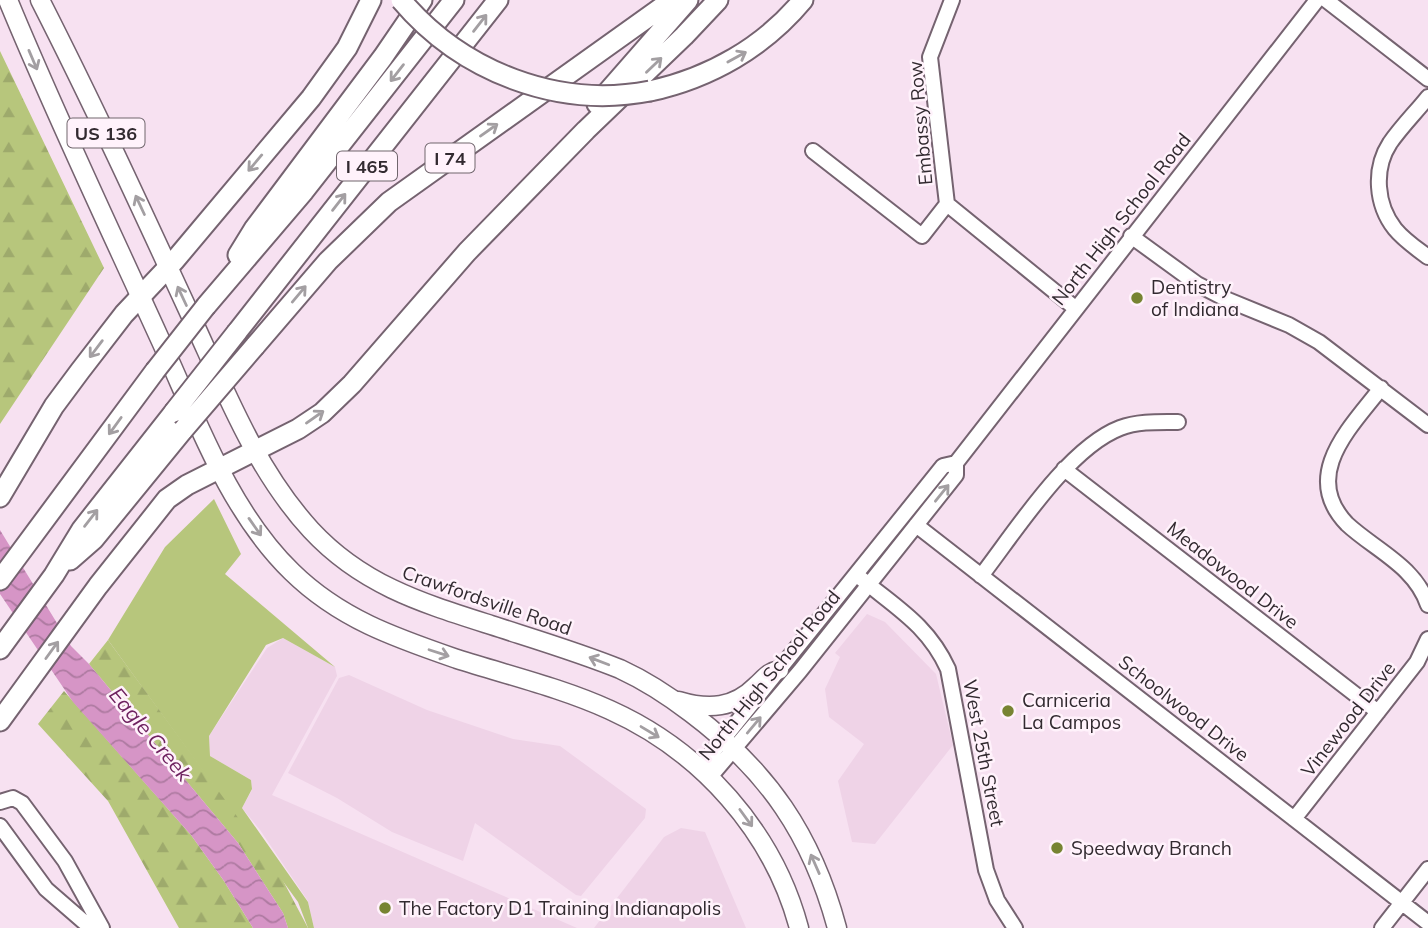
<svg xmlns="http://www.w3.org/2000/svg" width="1428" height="928" font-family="Mulish,sans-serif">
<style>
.built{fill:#efd3e7}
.grass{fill:#b7c67c}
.forest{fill:url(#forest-firs)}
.water{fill:url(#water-waves)}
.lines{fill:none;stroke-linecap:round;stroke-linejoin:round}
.minor-casing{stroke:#756370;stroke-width:18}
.major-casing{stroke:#756370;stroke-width:21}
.highway-casing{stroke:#756370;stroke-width:23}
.minor{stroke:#fff;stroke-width:14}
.major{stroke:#fff;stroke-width:18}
.highway{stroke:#fff;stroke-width:19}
.highway-bridge-casing{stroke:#756370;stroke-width:23;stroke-linecap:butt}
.highway-bridge{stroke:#fff;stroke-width:19}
.oneway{stroke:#a39fa2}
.poi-dot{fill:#778432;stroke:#fff2fb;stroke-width:2.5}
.labels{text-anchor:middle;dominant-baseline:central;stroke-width:5;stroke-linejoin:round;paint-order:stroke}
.shield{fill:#fff2fb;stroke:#70666d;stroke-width:2}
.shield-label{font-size:18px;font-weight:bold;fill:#322a30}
.street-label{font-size:19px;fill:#322a30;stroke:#fff2fb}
.poi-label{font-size:19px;fill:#322a30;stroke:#fff2fb;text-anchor:start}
.water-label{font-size:21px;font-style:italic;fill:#6f2260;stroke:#fff2fb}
</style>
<defs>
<pattern id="forest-firs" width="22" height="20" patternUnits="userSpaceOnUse" patternTransform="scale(1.75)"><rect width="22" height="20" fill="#b7c67c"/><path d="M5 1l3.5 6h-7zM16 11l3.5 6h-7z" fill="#9eaa6c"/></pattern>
<pattern id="water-waves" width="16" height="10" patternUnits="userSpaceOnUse" patternTransform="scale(1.75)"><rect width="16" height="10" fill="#d695c6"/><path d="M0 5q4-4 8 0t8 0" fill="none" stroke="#ae7aa1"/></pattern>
</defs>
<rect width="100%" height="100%" fill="#f7e1f1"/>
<path class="built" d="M867 614 885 622 936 674 953 745 875 844 852 842 838 781 864 744 829 717 825 689 840 657 835 653Z
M283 638 335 667 337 676 272 795 577 928H314L308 901 260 830 242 808 252 790 251 780 210 756 209 736 267 648Z
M349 675 427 710 513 739 560 746 646 809 645 818 581 896 576 895 475 823 463 861 392 832 337 798 288 773 339 678Z
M681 828 705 832 746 928H594L664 837Z"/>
<path class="grass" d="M214 499 241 554 225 574 335 667 283 638 266 645 209 736 210 756 251 780 252 789 242 808 308 902 314 928H308L298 902 108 640 165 547Z"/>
<path class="forest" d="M0 51 104 268 0 424Z
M108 640 280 875 308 928H288L283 913 238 843 89 664Z
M64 691 191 835 224 881 253 928H179L108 801 38 724Z"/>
<path class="water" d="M0 530 71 646 89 664 238 843 283 913 288 928H253L224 881 191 835 73 702 0 594Z"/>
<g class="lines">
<defs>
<path id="minor" d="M1326 0 1428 79
M1428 97C1416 112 1401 127 1390 143 1373 169 1376 205 1395 229 1404 240 1417 249 1428 257
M813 151 922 236 947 204 930 57 952 0
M947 204 1075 308
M1131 236 1197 284 1228 300 1289 325 1319 342 1428 425
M1381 388C1351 427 1300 475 1347 524 1375 550 1415 566 1428 605
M1064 469 1378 712
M916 525 1428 923
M857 575C893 606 927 623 948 669L986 870 997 900 1015 928
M981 576C1015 532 1068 448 1120 428 1138 421 1159 422 1178 422
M700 768 943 466 956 463 1317 0
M710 777 800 671 956 475V463
M0 802 13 798 22 803 65 861 102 928
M1294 819 1417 662 1428 639
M0 826 46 889 91 928
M1382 928 1428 869"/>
<path id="major" d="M8 0C55 114 108 225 159 337 196 417 228 510 292 572 340 619 396 638 457 659 507 675 562 688 610 710 701 751 773 831 799 928
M40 0C92 102 140 206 188 310 223 385 254 468 311 530 362 585 422 603 491 625 534 639 578 652 620 669 646 681 669 696 691 713 768 771 812 835 837 928
M679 701C709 710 734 708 756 686 764 679 768 672 779 670"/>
<path id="highway" d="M650 91C710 78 764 47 803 0
M597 104 688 0
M238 255 254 229 383 57 422 0
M206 306 304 191 454 0
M237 332 498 0
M255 346 328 261 389 202 672 0
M0 497 54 406 80 371 124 314 175 260 311 98 347 48 371 0
M70 560 94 539 183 430
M0 580 155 371
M0 649 54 575 82 529 174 412
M0 721 98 586 167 499 187 485 298 429 322 413 352 384 467 252 586 130 684 36 718 0"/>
</defs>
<use href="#minor" class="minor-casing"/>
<use href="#major" class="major-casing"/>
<use href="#highway" class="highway-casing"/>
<use href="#minor" class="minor"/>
<use href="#major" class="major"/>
<use href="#highway" class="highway"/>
<defs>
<path id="highway-bridge" d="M401 0C462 72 558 109 650 91
M155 371 206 306
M174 412 237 332
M183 430 255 346"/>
</defs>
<use href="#highway-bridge" class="highway-bridge-casing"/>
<use href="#highway-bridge" class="highway-bridge"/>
</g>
<defs><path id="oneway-shaft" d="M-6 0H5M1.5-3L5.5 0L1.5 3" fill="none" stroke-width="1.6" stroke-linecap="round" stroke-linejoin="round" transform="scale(1.75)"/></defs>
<g class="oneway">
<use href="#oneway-shaft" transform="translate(480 23) rotate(-52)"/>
<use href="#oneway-shaft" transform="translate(737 57) rotate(-29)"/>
<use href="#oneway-shaft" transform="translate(33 60) rotate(67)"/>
<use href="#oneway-shaft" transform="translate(654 65) rotate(-44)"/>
<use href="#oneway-shaft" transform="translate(397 73) rotate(128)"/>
<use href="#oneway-shaft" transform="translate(489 130) rotate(-35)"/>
<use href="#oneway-shaft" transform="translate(255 163) rotate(130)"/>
<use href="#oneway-shaft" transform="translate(339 202) rotate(-52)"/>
<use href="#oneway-shaft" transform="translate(140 205) rotate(-115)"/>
<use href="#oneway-shaft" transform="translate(299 294) rotate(-50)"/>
<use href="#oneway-shaft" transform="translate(182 296) rotate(-115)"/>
<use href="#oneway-shaft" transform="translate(96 349) rotate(127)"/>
<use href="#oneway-shaft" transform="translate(315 417) rotate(-35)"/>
<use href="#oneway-shaft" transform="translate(115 426) rotate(126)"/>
<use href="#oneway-shaft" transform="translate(942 493) rotate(-51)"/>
<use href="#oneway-shaft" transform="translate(91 518) rotate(-52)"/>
<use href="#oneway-shaft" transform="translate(255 527) rotate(55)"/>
<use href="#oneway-shaft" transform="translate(52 650) rotate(-54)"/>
<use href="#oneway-shaft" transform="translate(439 653) rotate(18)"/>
<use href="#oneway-shaft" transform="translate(599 661) rotate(-159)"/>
<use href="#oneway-shaft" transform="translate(754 725) rotate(-50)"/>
<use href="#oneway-shaft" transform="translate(650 732) rotate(31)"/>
<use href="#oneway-shaft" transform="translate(746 818) rotate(54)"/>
<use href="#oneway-shaft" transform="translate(815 864) rotate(-114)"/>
</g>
<g class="poi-dot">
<circle cx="1137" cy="298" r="7"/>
<circle cx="1008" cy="711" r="7"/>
<circle cx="1057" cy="848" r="7"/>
<circle cx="385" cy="908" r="7"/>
</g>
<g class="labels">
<g class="shield">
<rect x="67.5" y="118.5" width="77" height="29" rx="5"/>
<rect x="425.5" y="143.5" width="49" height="29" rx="5"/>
<rect x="337" y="151.5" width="60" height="29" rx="5"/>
</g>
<g class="shield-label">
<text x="106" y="133">US 136</text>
<text x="450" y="158">I 74</text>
<text x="367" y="166">I 465</text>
</g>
<g class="street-label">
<text transform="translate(920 123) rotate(-95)">Embassy Row</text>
<text transform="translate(1121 219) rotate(-52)">North High School Road</text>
<text transform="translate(1233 575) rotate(38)">Meadowood Drive</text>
<text transform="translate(487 600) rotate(19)">Crawfordsville Road</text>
<text transform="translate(769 675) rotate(-51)">North High School Road</text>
<text transform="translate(1184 708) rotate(38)">Schoolwood Drive</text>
<text transform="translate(1348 719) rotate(-52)">Vinewood Drive</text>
<text transform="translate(984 753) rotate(79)">West 25th Street</text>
</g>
<g class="poi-label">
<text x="1151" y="287">Dentistry<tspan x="1151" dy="22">of Indiana</tspan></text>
<text x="1022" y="700">Carniceria<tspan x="1022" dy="22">La Campos</tspan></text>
<text x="1071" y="848">Speedway Branch</text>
<text x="399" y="908">The Factory D1 Training Indianapolis</text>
</g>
<g class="water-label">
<text transform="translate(151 734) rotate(50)">Eagle Creek</text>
</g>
</g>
</svg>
